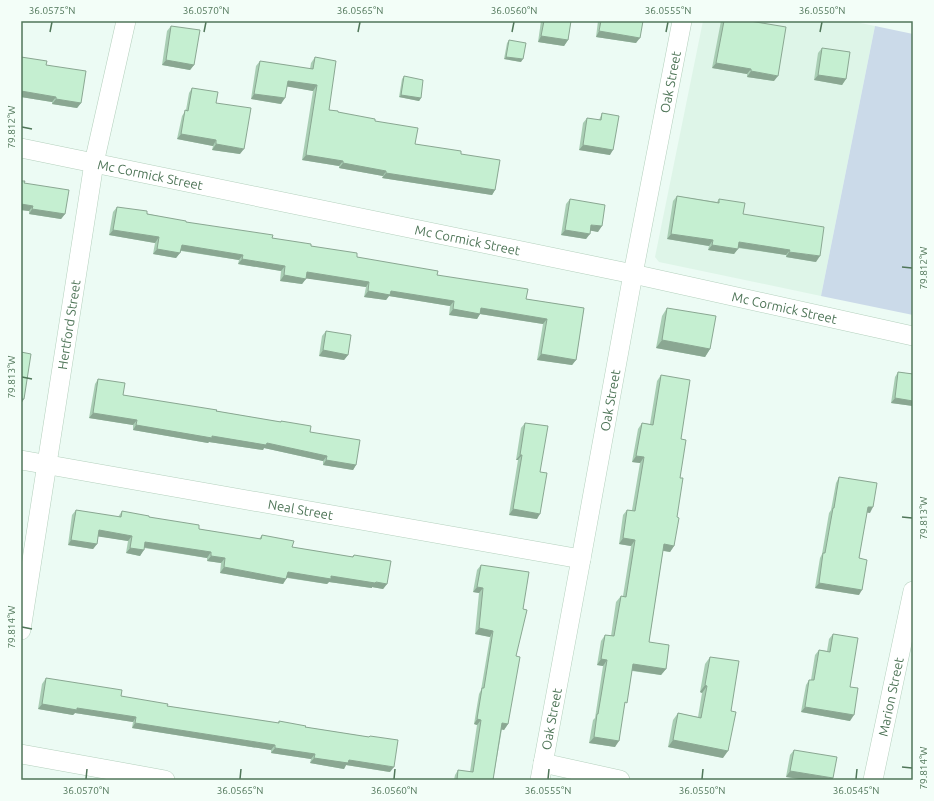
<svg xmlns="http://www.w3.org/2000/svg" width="934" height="801" font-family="Ubuntu,sans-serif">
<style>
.residential{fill:#def5e8}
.green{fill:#cbdae9}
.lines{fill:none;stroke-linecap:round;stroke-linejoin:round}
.minor-casing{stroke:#b4d0bd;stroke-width:20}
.minor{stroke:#fff;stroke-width:19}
.wall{fill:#a9ceb4}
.shaded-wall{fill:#8aa792}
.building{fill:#c5efd1;stroke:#8aa792}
.ticks{fill:none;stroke:#507659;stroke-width:1.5}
.labels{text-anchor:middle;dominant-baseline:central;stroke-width:3;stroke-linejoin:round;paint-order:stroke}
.street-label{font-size:13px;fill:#507659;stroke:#f3fef8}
.neatline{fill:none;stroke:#507659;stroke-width:1.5}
.ticks-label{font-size:10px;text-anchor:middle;fill:#507659}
</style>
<rect width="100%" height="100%" fill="#ecfbf4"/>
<path class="residential" d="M703 21H851L875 26 821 296 659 262 655 257Z"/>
<path class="green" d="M875 26 913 34V315L821 296Z"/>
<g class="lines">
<defs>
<g id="minor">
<path id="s1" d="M21 148 633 274 913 336"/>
<path id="s2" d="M21 460 581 559"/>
<path id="s3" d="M21 630 94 163 126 21"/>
<path d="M21 754 165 780"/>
<path d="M543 763 620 780"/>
<path id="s4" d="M540 780 581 559 633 274 682 21"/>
<path id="s5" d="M873 780 913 591"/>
</g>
</defs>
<use href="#minor" class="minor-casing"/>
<use href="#minor" class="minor"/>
</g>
<path class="wall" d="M541 21H571L568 40 564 46 538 42Z
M598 21H643L636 43 596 37Z
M721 21H750L774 81 747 77V74L712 68Z
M171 26 194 65 190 70 162 65 167 31Z
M509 40 521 62 504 59 507 43Z
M822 48 846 79 842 85 814 80 818 53Z
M21 57 46 65 81 103 77 108 52 104V102L21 97Z
M315 57 329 110 375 121 415 144 461 154 495 190 492 195 382 178 383 176 339 168V166L302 160 313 91 287 86 281 104 251 99 256 66 260 61 310 69 311 63Z
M404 76 421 98 419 101 399 97 402 79Z
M192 88 216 103 240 154 212 150 213 146 177 139 182 116 186 110 189 93Z
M602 113 610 155 579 150 583 123 587 118 599 120Z
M21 181 65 214 61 219 29 214V211L21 210Z
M677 196 717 202 719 199 816 262 786 257V255L738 248 734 254 708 250 709 246 667 239 673 201Z
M570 199 598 232 590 230 586 239 561 235 566 204Z
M117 207 186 222 272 238 311 246 357 257 437 275 526 299 584 308 576 360 572 365 537 360 543 324 480 314 477 319 449 315 450 306 389 296 386 300 364 297 366 287 306 278 302 284 280 281 281 271 238 264 239 260 181 251 176 258 153 254 155 243 109 235 113 212Z
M667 308 710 349 705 357 656 348 662 316Z
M326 331 348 355 344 360 319 356 322 336Z
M898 372 913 374V406L891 403 895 377Z
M661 375 681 439 680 478 674 546 670 552 663 551 649 642 666 669 661 675 632 671 615 747 589 743 593 720 595 718 603 666 597 665 601 641 605 635 611 636 616 602 621 596H623L631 546 619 544 623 515 627 510H632L640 463 632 462 638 429 642 423 650 424 657 381Z
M98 379 123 395 216 411 281 422V421L310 432 356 465 353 470 323 465V461L264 448 263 450 209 442 208 443 133 430V425L89 418 95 384Z
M525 423 540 472 537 519 509 515 518 460H516L521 428Z
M839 477 870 513 867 512 859 558V595L815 588 820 558 822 554 829 513 831 510 836 483Z
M76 510 118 517 122 511 149 517 199 529 259 539 262 535 292 547 352 557 354 555 387 584 383 589 372 587V588L329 582 327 584 287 578 283 584 220 573 221 563 207 561V558L144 548 140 556 126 553 128 541 98 536 97 544 93 549 68 545 72 515Z
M481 565 516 656 508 724 504 730 502 729 493 780H454L455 775 458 770 470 772 477 725 474 724 479 694 481 690 490 637 475 634 479 593 473 592 477 570Z
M833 634 850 687V721L801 712 806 685 809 680H811L815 655 819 650 827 651 829 639Z
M710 657 723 758 668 747 673 720 678 713 698 717 702 693 700 692 705 664Z
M46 678 121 696 167 706 278 723 279 721 305 727 369 737 370 736 390 772 346 765 344 769 310 763 311 759 271 753V750L132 728 133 722 75 713 73 715 38 709 42 684Z
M794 750 833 778 832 780H807L786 777 790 755Z"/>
<path class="shaded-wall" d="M599 31 640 38 636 43 596 37Z
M541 36 568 40 564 46 538 42Z
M506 57 523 59 521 62 504 59Z
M166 60 194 65 190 70 162 65Z
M716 63 751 69 747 74 712 68Z
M751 71 778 76 774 81 747 77Z
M818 75 846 79 842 85 814 80Z
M288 81 317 85 313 91 284 86Z
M21 91 56 97 52 102 21 97Z
M254 94 285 98 281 104 251 99Z
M401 95 421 98 419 101 399 97Z
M56 99 81 103 77 108 52 104Z
M181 134 216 140 213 146 177 139Z
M216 144 244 149 240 154 212 150Z
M583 145 613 150 610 155 579 150Z
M306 155 343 161 339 166 302 160Z
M343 163 386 171 383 176 339 168Z
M386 173 495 190 492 195 382 178Z
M21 204 33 206 29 211 21 210Z
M32 209 65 214 61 219 29 214Z
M591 225 602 226 598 232 587 230Z
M113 230 159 237 155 243 109 235Z
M565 230 590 234 586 239 561 235Z
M671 234 713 240 709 246 667 239Z
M739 242 790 250 786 255 735 247Z
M182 245 243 255 239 260 178 250Z
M712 245 738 249 734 254 708 250Z
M157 249 180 253 176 258 153 254Z
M789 252 820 256 816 262 786 257Z
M242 259 285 266 281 271 238 264Z
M307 272 369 282 366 287 303 278Z
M284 275 306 279 302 284 280 281Z
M368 291H391L454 301 450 306 389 296 386 300 364 297Z
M481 308 547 319 543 324 480 314 477 319 449 315 453 309Z
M662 340 710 349 705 357 656 348Z
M323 350 348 355 344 360 319 356Z
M541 354 576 360 572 365 537 360Z
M895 398 913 401V406L891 403Z
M21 399H24L21 404Z
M93 413 137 420 133 425 89 418Z
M136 425 212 436 267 443 327 456 323 461 264 448 263 450 209 442 208 443 133 430Z
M520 455H522L518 460H516Z
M636 456 644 457 640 463 632 462Z
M326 460 356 465 353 470 323 465Z
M868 507H873L870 513 864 512Z
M513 509 540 514 537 519 509 515Z
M99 530 132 536 128 541 95 536Z
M623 538 635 540 631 546 619 544Z
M71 540 97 544 93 549 68 545Z
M145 542 211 552 207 558 142 547Z
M664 544 674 546 670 552 660 550Z
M130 548 144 550 140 556 126 553Z
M211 556 225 558 221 563 207 561Z
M224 567 286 579 283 584 220 573Z
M288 572 331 576 387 584 383 589 372 587V588L329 582 327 584 284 577Z
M819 583 862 590 859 595 815 588Z
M477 587 483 588 479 593 473 592Z
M479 628 493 631 490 637 475 634Z
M601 659 607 660 603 666 597 665Z
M633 664 666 669 661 675 629 670Z
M705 685 707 686 702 693 700 692Z
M42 704 77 708 136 717 133 722 75 713 73 715 38 709Z
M805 707 854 715 850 721 801 712Z
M477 719 481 720 477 725 474 724Z
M135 723 275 745 271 750 132 728Z
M502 723 508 724 504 730 499 729Z
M594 737 619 741 615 747 589 743Z
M673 740 728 751 723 758 668 747Z
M275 748 315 754 311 759 271 753Z
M314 758 349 760 394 767 390 772 346 765 344 769 310 763Z
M790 771 833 778 832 780H807L786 777Z"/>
<path class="building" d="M544 21H571L568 40 541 36Z
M601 21H643L640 38 599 31Z
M724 21H750L786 27 778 76 751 71V69L716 63Z
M171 26 200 30 194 65 166 60Z
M509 40 526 43 523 59 506 57Z
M822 48 850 52 846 79 818 75Z
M21 57 47 61 46 65 86 71 81 103 56 99V97L21 91Z
M315 57 336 61 329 110 338 111V112L375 119V121L418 128 415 144 461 151V154L500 160 495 190 386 173V171L343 163V161L306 155 317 85 288 81 285 98 254 94 260 61 313 69Z
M404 76 423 80 421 98 401 95Z
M192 88 218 92 216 103 251 108 244 149 216 144V140L181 134 185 110 188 111Z
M602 113 619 116 613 150 583 145 587 118 601 120Z
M21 181H25L24 183 69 190 65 214 32 209 33 206 21 204Z
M677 196 719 203V199L745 203 743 214 824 227 820 256 789 252 790 250 739 242 738 249 712 245 713 240 671 234Z
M570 199 605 205 602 226 591 225 590 234 565 230Z
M117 207 147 211V214L186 221V222L273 235 272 238 311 244V246L357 253V257L438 271 437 275 528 289 526 299 584 308 576 360 541 354 547 319 481 308 480 314 453 309 454 301 391 291 390 295 368 291 369 282 307 272 306 279 284 275 285 266 242 259 243 255 182 245 180 253 157 249 159 237 113 230Z
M667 308 716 316 710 349 662 340Z
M326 331 351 335 348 355 323 350Z
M21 352 31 354 24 399H21Z
M898 372 913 374V401L895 398Z
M661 375 690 380 681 439 686 440 680 478H683L677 517 679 518 674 546 664 544 649 642 669 645 666 669 633 664 627 703 625 702 619 741 594 737 597 714H598L607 660 601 659 605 635 614 636 621 596 626 597 635 540 623 538 627 510 635 511 644 457 636 456 642 423 653 425Z
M98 379 125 383 123 395 217 410 216 411 281 422V421L311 426 310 432 360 440 356 465 326 460 327 456 267 443 266 445 212 436V438L136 425 137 420 93 413Z
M525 423 548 426 540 472 547 473 540 514 513 509 522 455H520Z
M839 477 877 483 873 507H868L859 558 867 560 862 590 819 583 823 553H825L833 508H834Z
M76 510 121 517 122 511 149 516V517L199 525V529L261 539 262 535 294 541 292 547 353 557 354 555 391 561 387 584 376 582 375 583 331 576V579L288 572 286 579 224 567 225 558 211 556V552L145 542 144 550 130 548 132 536 99 530 97 544 71 540Z
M481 565 529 572 523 609 527 610 516 656 520 657 508 724 502 723 493 780H457L458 770 473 772 481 720 477 719 482 688H484L493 631 479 628 483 588 477 587Z
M833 634 858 638 850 687 858 688 854 715 805 707 809 680H814L819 650 830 652Z
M710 657 739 661 731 711 736 712 728 751 673 740 678 713 701 718 707 686 705 685Z
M46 678 122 690 121 696 168 704 167 706 279 723V721L306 726 305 727 369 737 370 736 398 740 394 767 349 760 348 763 314 758 315 754 275 748V745L135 723 136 717 77 708V710L42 704Z
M794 750 837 757 833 778 790 771Z"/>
<path class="ticks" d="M50 32 52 22M204 32 206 22M358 32 360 22M512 32 514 22M666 32 668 22M820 32 822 22M22 127 32 129M902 267 912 268M22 377 32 379M902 517 912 518M22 627 32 629M902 767 912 768M86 779 87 769M240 779 241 769M394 779 395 769M548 779 549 769M702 779 703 769M856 779 857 769"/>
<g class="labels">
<g class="street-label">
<text stroke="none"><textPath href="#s4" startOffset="710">Oak Street</textPath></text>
<text stroke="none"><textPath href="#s1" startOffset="132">Mc Cormick Street</textPath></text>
<text stroke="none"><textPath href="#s1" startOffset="456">Mc Cormick Street</textPath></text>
<text stroke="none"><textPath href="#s1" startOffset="780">Mc Cormick Street</textPath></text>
<text stroke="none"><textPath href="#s3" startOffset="309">Hertford Street</textPath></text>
<text stroke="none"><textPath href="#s4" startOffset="386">Oak Street</textPath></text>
<text stroke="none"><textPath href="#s2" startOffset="284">Neal Street</textPath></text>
<text stroke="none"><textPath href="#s5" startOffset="85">Marion Street</textPath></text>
<text stroke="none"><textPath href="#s4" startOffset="62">Oak Street</textPath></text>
</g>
</g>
<rect width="934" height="801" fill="none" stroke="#f3fef8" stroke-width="44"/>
<rect x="22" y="22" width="890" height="757" class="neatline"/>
<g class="ticks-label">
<text x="52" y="14">36.0575°N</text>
<text x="206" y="14">36.0570°N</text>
<text x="360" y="14">36.0565°N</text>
<text x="514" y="14">36.0560°N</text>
<text x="668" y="14">36.0555°N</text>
<text x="822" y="14">36.0550°N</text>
<text transform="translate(11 127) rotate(-90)" y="4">79.812°W</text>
<text transform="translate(923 268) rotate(-90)" y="4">79.812°W</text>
<text transform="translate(11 377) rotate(-90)" y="4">79.813°W</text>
<text transform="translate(923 518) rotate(-90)" y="4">79.813°W</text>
<text transform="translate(11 627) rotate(-90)" y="4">79.814°W</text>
<text transform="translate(923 768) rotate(-90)" y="4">79.814°W</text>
<text x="86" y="794">36.0570°N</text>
<text x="240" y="794">36.0565°N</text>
<text x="394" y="794">36.0560°N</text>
<text x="548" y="794">36.0555°N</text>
<text x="702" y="794">36.0550°N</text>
<text x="856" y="794">36.0545°N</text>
</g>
</svg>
